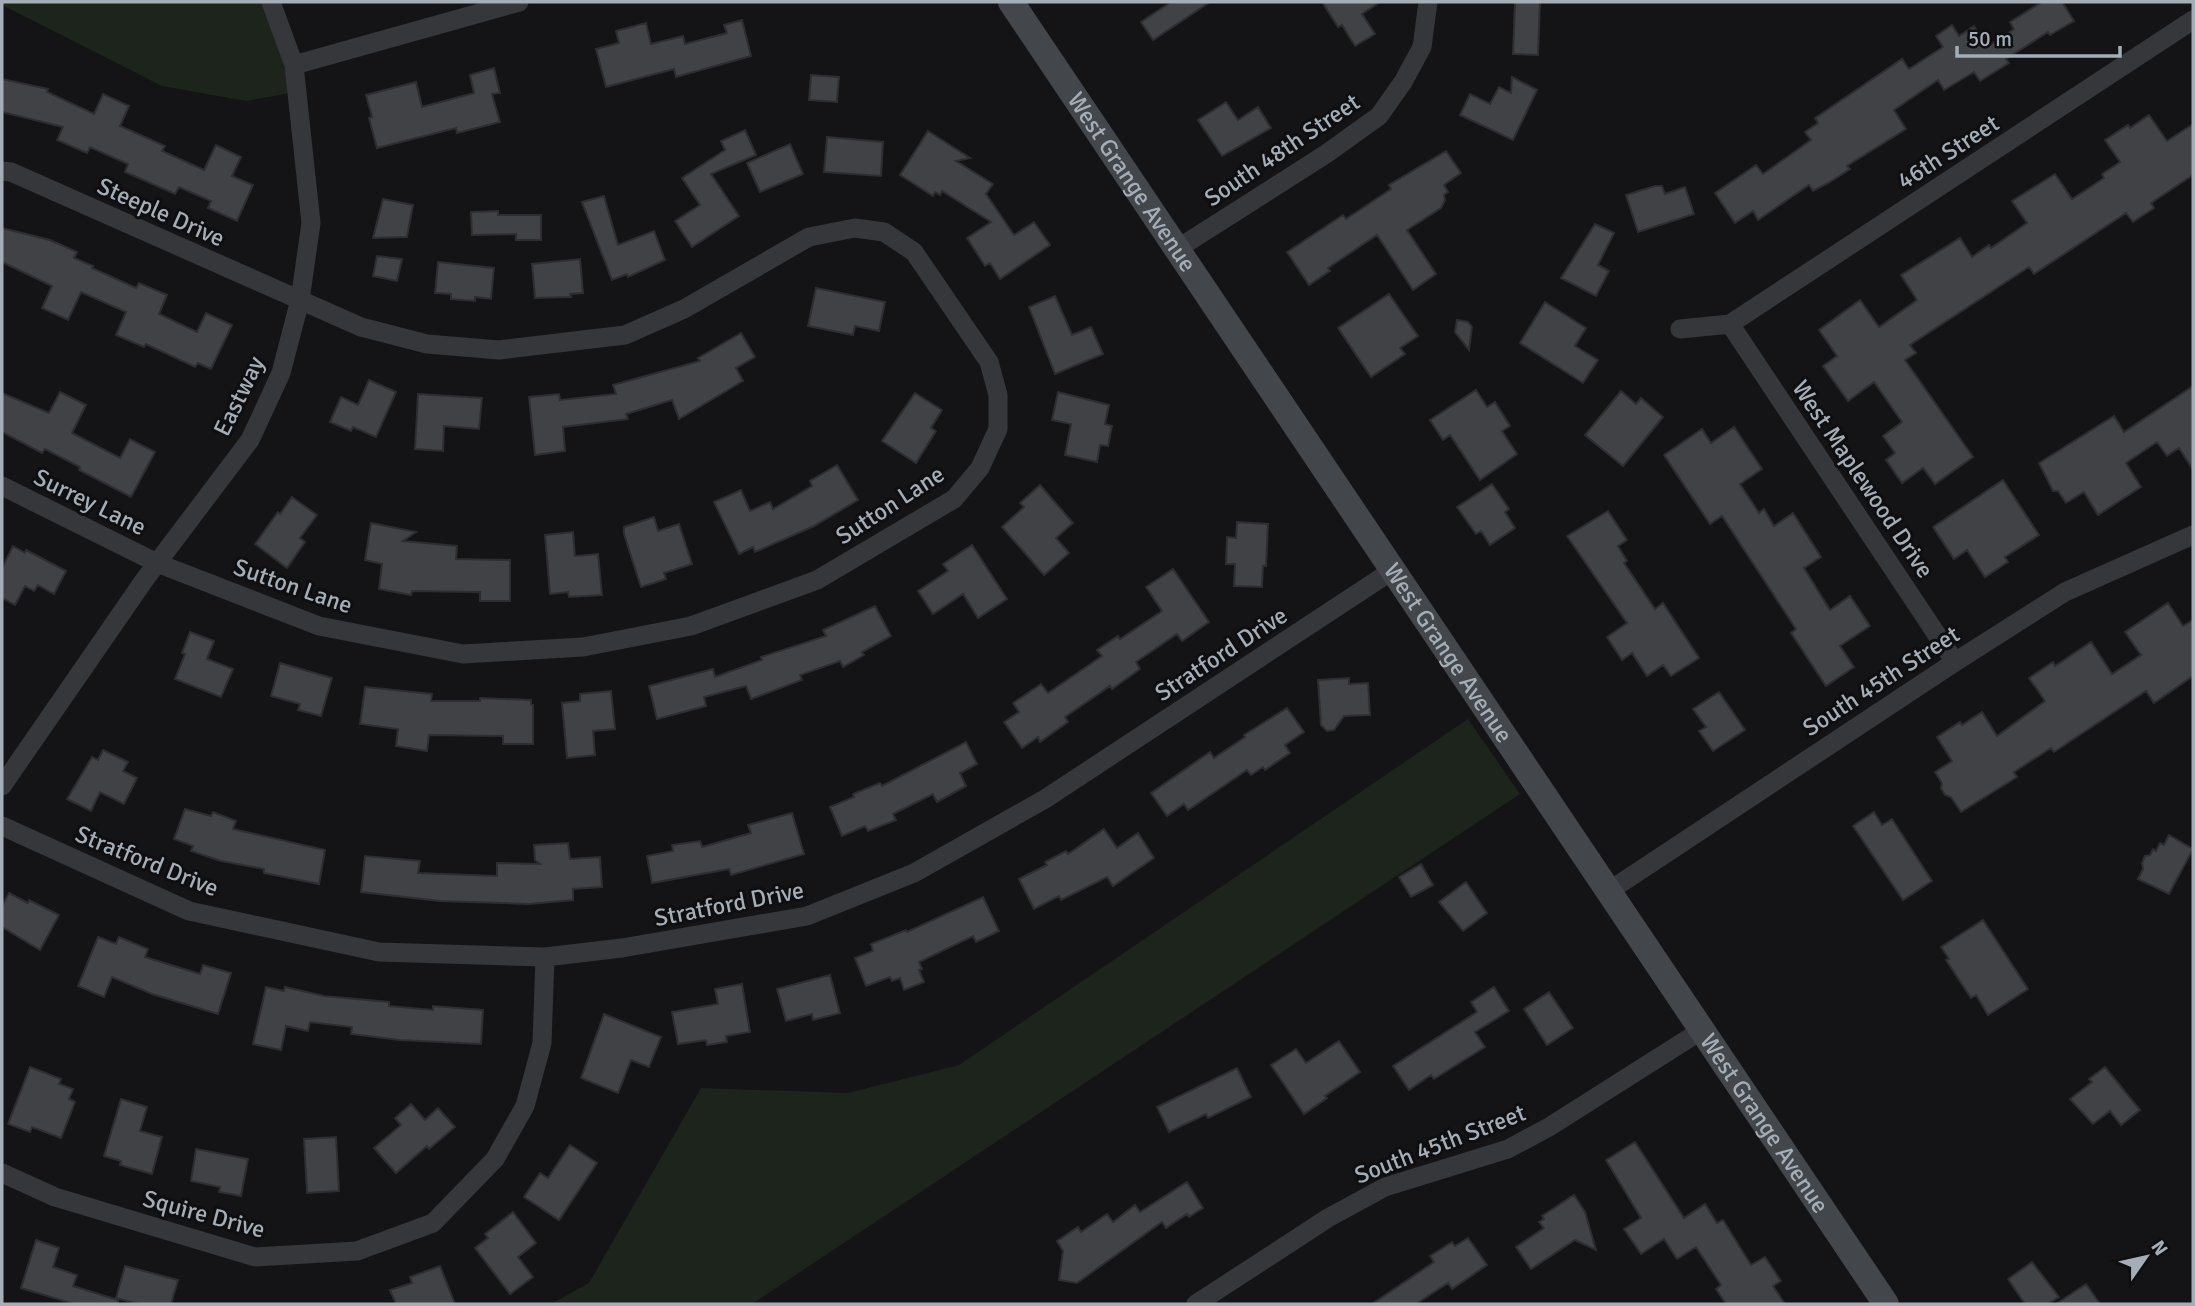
<svg xmlns="http://www.w3.org/2000/svg" width="2195" height="1306" font-family="Signika,sans-serif">
<style>
.green{fill:#1c241c}
.building{fill:#404246;stroke:#2e2e32;stroke-width:2}
.lines{fill:none;stroke-linecap:round;stroke-linejoin:round}
.street{stroke:#35373b;stroke-width:19}
.secondary{stroke:#43464b;stroke-width:26}
.labels{text-anchor:middle;dominant-baseline:central;stroke-width:6;stroke-linejoin:round;paint-order:stroke}
.street-label{font-size:24px;fill:#a5adb7;stroke:#0f0f11}
</style>
<rect width="100%" height="100%" fill="#141416"/>
<path class="green" d="M2 2H262L283 60 290 93 246 101 162 86 2 5Z
M1468 719 1520 794 752 1304H551L589 1283 701 1088 848 1093 959 1065Z"/>
<path class="building" d="M1171 2H1210L1153 40 1141 22Z
M1322 2H1380L1362 14 1375 34 1355 46 1342 25 1338 27Z
M1515 2H1540L1538 55 1513 54Z
M2042 2H2062L2074 21 2050 35 2048 32 2006 59 2009 63 1980 81 1974 72 1944 90 1938 80 1894 110 1906 129 1847 166 1850 169 1830 182 1813 191 1809 185 1758 220 1753 211 1735 223 1715 193 1756 165 1763 174 1811 140 1805 132 1818 123 1815 118 1902 59 1909 69 1943 47 1936 36 1952 25 1959 36 1974 26 1987 47 2014 29 2010 22Z
M742 20 751 56 676 77 674 69 606 87 596 49 619 43 616 31 646 23 651 44 683 36 685 44 727 33 724 25Z
M494 68 500 93 492 94 500 122 457 133 456 128 377 148 369 118 372 117 366 95 416 82 422 107 474 93 470 75Z
M811 75 839 77 837 102 809 100Z
M1512 77 1537 90 1513 140 1460 115 1470 94 1490 104 1499 87 1511 93Z
M2 79 48 89 47 92 94 114 103 94 129 106 120 126 165 146 162 151 204 170 216 145 241 157 232 176 253 185 237 221 208 208 211 201 179 187 175 194 125 172 128 164 90 147 87 153 57 140 63 127 2 112Z
M1226 102 1238 120 1258 107 1271 128 1222 156 1198 120Z
M2149 115 2167 141 2193 124V175L2151 203 2154 208 2133 222 2126 213 2034 274 2029 267 1910 345 1916 353 1905 360 1973 457 1935 484 1923 468 1902 483 1886 460 1895 453 1883 436 1902 422 1874 382 1848 401 1823 366 1837 356 1819 330 1860 300 1879 327 1917 300 1901 275 1960 238 1972 257 1989 245 1991 248 2027 223 2012 201 2055 174 2072 199 2104 178 2102 174 2120 162 2105 140 2128 125 2130 128Z
M745 130 756 155 711 174 739 216 692 247 675 221 700 205 682 178 725 150 721 141Z
M928 131 970 158 956 161 993 184 986 194 1014 235 1034 222 1050 245 1000 279 990 263 985 266 967 238 991 222 942 191 940 195 935 192 933 196 900 175Z
M827 137 883 142 881 176 824 172Z
M790 144 803 174 760 192 747 163Z
M1446 151 1461 173 1444 185 1448 192 1444 195 1445 200 1441 208 1407 230 1436 274 1413 290 1377 235 1328 268 1330 271 1309 285 1287 252 1343 215 1346 219 1391 189 1389 185Z
M1655 186H1662L1665 194 1685 187 1694 214 1638 232 1626 195Z
M604 196 618 245 654 231 665 260 628 277 627 274 612 280 582 202Z
M383 199 413 205 407 237 373 238Z
M498 211V215H541V240H516V234L472 235 471 212Z
M1595 224 1614 233 1598 265 1609 271 1596 296 1561 278Z
M2 228 50 240 77 252 74 258 93 266 92 268 136 288 139 283 167 295 159 314 197 332 206 313 232 325 211 369 198 363 195 367 146 344 144 347 116 335 126 312 81 292 68 320 42 308 52 286 2 262Z
M377 256 402 259 397 281 373 276Z
M580 259 583 293 570 294 571 297 535 298 532 264Z
M438 262 494 268 491 299 475 297V301L451 299V294L435 293Z
M816 288 885 302 879 331 855 326 853 335 808 326Z
M1389 294 1418 336 1400 348 1405 354 1371 377 1338 328Z
M1055 296 1072 335 1091 327 1103 354 1055 374 1029 307Z
M1545 302 1586 328 1575 346 1598 360 1583 383 1520 343Z
M1457 320 1468 322 1472 327 1469 350 1455 332Z
M741 333 755 357 736 368 743 381 679 419 672 400 626 414 628 419 563 427 565 451 535 455 529 397 559 394 560 400 616 394 613 385 700 361 698 358Z
M369 380 396 392 376 437 353 427 351 431 330 422 341 397 358 405Z
M2193 386V470L2179 448 2167 456 2157 442 2126 463 2141 487 2098 515 2084 492 2066 503 2058 491H2053L2039 463 2114 416 2124 432Z
M1476 390 1487 407 1495 402 1510 426 1502 431 1517 454 1480 480 1450 435 1443 440 1430 420Z
M1621 391 1636 404 1641 398 1663 417 1623 466 1585 435Z
M60 392 86 405 72 433 120 458 130 439 155 452 131 497 79 470 80 467 45 449 42 453 2 432V393L49 413Z
M1058 392 1109 405 1105 424 1112 426 1108 446 1100 445 1097 462 1065 455 1071 424 1052 420Z
M915 393 942 410 931 428 936 431 916 463 882 441Z
M418 394 482 398 479 429 444 426 443 451 415 449Z
M1734 427 1762 469 1740 484 1759 513 1764 509 1774 526 1793 513 1821 557 1804 568 1830 610 1850 596 1870 626 1840 646 1854 667 1826 686 1791 633 1796 629 1722 516 1710 524 1664 455 1702 429 1711 443Z
M837 465 858 500 814 526 755 552 753 547 739 554 714 502 741 490 750 511 770 502 773 509 812 486 810 481Z
M2003 480 2039 535 2005 557 2008 562 1985 577 1967 550 1954 559 1933 527Z
M1492 484 1509 509 1505 512 1515 528 1490 545 1481 531 1476 534 1457 507Z
M1040 485 1073 523 1056 538 1069 553 1044 575 1002 527 1024 507 1020 503Z
M292 497 317 515 300 538 305 542 287 568 255 544 278 512 280 514Z
M1608 511 1627 540 1618 546 1627 561 1624 563 1655 609 1663 603 1699 658 1671 676 1663 665 1647 676 1632 653 1622 660 1607 637 1627 623 1567 536Z
M654 517 658 531 679 524 692 564 664 573 666 579 641 587 624 534V527Z
M1237 522 1268 524 1266 566H1263L1262 587 1234 586 1235 564H1226L1227 537 1236 538Z
M371 523 416 532 403 541 457 546 456 559 510 560V601H480V592L412 591 411 595 379 589 382 564 365 560Z
M573 532 575 556 598 554 602 595 569 597 568 592 550 594 545 535Z
M972 545 1007 599 978 618 963 594 933 614 918 591 948 571 943 564Z
M13 546 25 553 26 550 66 571 54 594 38 585 34 591 25 586 15 605 2 598V568Z
M1173 569 1209 622 1182 641 1177 634 1136 662 1140 669 1112 689 1110 686 1065 717 1068 722 1040 742 1038 737 1022 748 1004 722 1019 712 1013 703 1041 684 1048 693 1102 656 1097 650 1118 636 1120 639 1162 611 1146 587Z
M2168 603 2183 626 2193 620V676L2154 703 2146 691 2054 752 2051 748 2014 772 2017 777 1961 812 1951 797 1945 795 1941 788 1942 783 1935 772 1952 761 1937 737 1960 722 1962 725 1982 712 1997 736 2045 701 2029 678 2053 662 2055 666 2091 642 2112 674 2141 655 2125 632Z
M875 606 891 636 862 652 864 655 843 667 840 661 800 675 802 680 751 699 746 686 704 697 706 706 657 719 649 686 713 669 715 677 762 660 761 657 826 636 823 630Z
M190 632 214 641 207 659 233 669 221 697 175 679 185 654 182 653Z
M280 663 332 678 321 716 298 710 300 704 271 696Z
M1349 678V684L1368 683 1370 715 1344 716 1334 730 1327 731 1321 725 1318 680Z
M365 687 432 694 431 701H480V698L531 700V705H533V744H503V736L429 735 427 751 396 746 398 729 360 724Z
M611 691 615 729 593 731 595 755 567 758 562 703 580 701V694Z
M1719 692 1745 730 1713 751 1699 731 1706 727 1693 709Z
M1287 708 1304 732 1285 745 1290 753 1265 770 1263 767 1251 775 1247 770 1188 810 1184 804 1167 816 1151 793 1210 752 1214 758 1245 737 1244 735Z
M966 742 977 764 960 773 966 786 937 802 933 794 893 814 896 820 868 831 865 826 842 836 830 807 854 797 853 794 880 783 882 786Z
M103 750 128 762 123 771 137 778 124 804 100 792 91 811 67 799 92 757 98 760Z
M185 809 211 816 213 812 236 821 233 829 325 850 319 884 264 873V869L221 861 191 851 193 846 174 839Z
M1874 812 1882 825 1892 819 1932 881 1903 900 1853 826Z
M792 813 804 854 731 875 729 869 652 883 647 856 673 851 672 845 700 841 702 847 751 833 748 825Z
M1104 829 1117 848 1138 833 1154 858 1113 886 1107 877 1061 900 1059 896 1034 909 1019 879 1047 865 1045 862 1066 851 1068 854Z
M2169 835 2193 849 2169 894 2138 879 2143 869 2142 863 2145 856 2150 855 2153 849 2156 851 2160 843 2164 845Z
M568 843 570 859 600 857 602 887 573 889V900L529 904 440 901 361 892 365 856 420 861 418 873 497 876V863L540 864 535 860 534 845Z
M1421 864 1433 885 1411 897 1399 877Z
M1466 882 1487 913 1463 931 1439 902Z
M9 893 28 903 29 900 59 915 40 950 2 927V906Z
M983 897 999 931 976 942 973 936 919 962 922 969 919 970 924 982 904 990 900 978 892 981 890 977 866 986 855 958 873 951 871 944 906 930 907 932Z
M1983 920 2028 989 1988 1015 1976 995 1971 998 1946 960 1949 959 1941 947Z
M98 937 116 944 119 937 148 949 145 957 200 974 203 965 231 973 218 1014 152 994 112 977 104 997 78 986Z
M830 975 840 1013 813 1020 812 1014 786 1021 777 989Z
M742 984 750 1032 726 1036 727 1042 707 1045 706 1040 678 1044 672 1012 718 1004 715 989Z
M266 987 284 991 285 987 324 996 389 1002V1006L433 1010V1006L483 1010 481 1044 400 1040 351 1034 352 1027 310 1022 308 1031 286 1026 281 1050 253 1044Z
M1494 987 1509 1011 1475 1032 1485 1047 1434 1079 1431 1075 1409 1090 1393 1066 1477 1012 1471 1002Z
M1549 992 1573 1028 1547 1045 1524 1009Z
M604 1014 661 1037 649 1067 631 1060 618 1093 581 1078Z
M1339 1041 1360 1072 1325 1096 1327 1098 1304 1114 1271 1065 1296 1049 1306 1063Z
M30 1067 61 1079 59 1084 73 1089 69 1099 75 1102 61 1138 32 1127 30 1132 8 1124Z
M2105 1067 2140 1110 2121 1125 2110 1111 2093 1124 2070 1099 2092 1082 2089 1079Z
M1237 1068 1251 1097 1208 1118 1206 1114 1169 1132 1157 1107Z
M121 1099 147 1107 140 1131 162 1137 152 1174 120 1165 121 1161 104 1156Z
M411 1104 425 1120 438 1108 455 1127 429 1149 427 1146 396 1173 374 1148 401 1125 395 1118Z
M336 1137 339 1191 307 1193 304 1139Z
M1635 1142 1684 1218 1705 1204 1717 1223 1723 1220 1751 1265 1765 1257 1781 1281 1773 1286 1785 1304H1726L1716 1289 1721 1285 1696 1247 1677 1259 1664 1239 1641 1254 1624 1229 1641 1218 1606 1160Z
M570 1145 597 1163 559 1220 524 1197 540 1173 548 1178Z
M196 1149 248 1159 241 1196 219 1192 220 1187 191 1181Z
M1187 1182 1203 1208 1189 1217 1187 1214 1166 1228 1162 1222 1077 1283 1059 1280 1063 1251 1057 1241 1078 1227 1081 1232 1107 1214 1113 1222 1135 1205 1140 1212Z
M1574 1195 1585 1212 1596 1250 1575 1240 1531 1269 1516 1247 1544 1228 1539 1222 1544 1219 1542 1216Z
M513 1212 536 1243 518 1257 533 1277 510 1294 475 1248 488 1238 485 1234Z
M1468 1238 1487 1265 1452 1289 1448 1283 1416 1304H1372L1434 1262 1430 1256 1452 1242 1455 1246Z
M36 1240 59 1248 53 1267 77 1275 73 1286 118 1300V1304H74L21 1288Z
M2032 1262 2059 1297 2048 1304H2025L2008 1279Z
M125 1266 178 1280 171 1304H139L116 1298Z
M440 1266 455 1304H396L390 1290 412 1283 410 1277Z
M2086 1284 2100 1304H2056Z"/>
<g class="lines">
<path class="street" d="M294 65 519 2
M2 171 11 172 361 327 427 344 499 350 625 335 684 309 809 237 855 228 884 232 914 252 989 362 998 395V429L980 468 954 499 817 580 691 626 583 647 463 654 319 626 157 563 2 486
M1177 249 1326 154 1379 116 1403 82 1422 47 1428 2
M1730 324 1955 662
M1680 329 1730 324 2193 20
M2 786 145 579 250 440 281 373 300 300 311 223 294 65 271 2
M2 826 189 911 379 952 545 957 622 948 807 916 914 873 1045 799 1393 570
M1609 891 1955 662 2065 592 2193 535
M2 1173 55 1197 255 1257 357 1251 433 1223 495 1159 525 1106 542 1043 545 957
M1196 1304 1328 1218 1385 1187 1508 1149 1549 1127 1702 1030"/>
<path class="secondary" id="s1" d="M1011 2 1886 1304"/>
</g>
<g class="labels">
<g class="street-label">
<text transform="translate(1282 150) rotate(-34)">South 48th Street</text>
<text transform="translate(1948 152) rotate(-33)">46th Street</text>
<text stroke="none"><textPath href="#s1" startOffset="217">West Grange Avenue</textPath></text>
<text transform="translate(161 212) rotate(24)">Steeple Drive</text>
<text transform="translate(239 396) rotate(-64)">Eastway</text>
<text transform="translate(1863 479) rotate(56)">West Maplewood Drive</text>
<text transform="translate(90 502) rotate(26)">Surrey Lane</text>
<text transform="translate(890 505) rotate(-33)">Sutton Lane</text>
<text transform="translate(293 586) rotate(19)">Sutton Lane</text>
<text stroke="none"><textPath href="#s1" startOffset="784">West Grange Avenue</textPath></text>
<text transform="translate(1221 654) rotate(-33)">Stratford Drive</text>
<text transform="translate(1881 681) rotate(-33)">South 45th Street</text>
<text transform="translate(147 861) rotate(22)">Stratford Drive</text>
<text transform="translate(729 904) rotate(-11)">Stratford Drive</text>
<text stroke="none"><textPath href="#s1" startOffset="1351">West Grange Avenue</textPath></text>
<text transform="translate(1440 1144) rotate(-21)">South 45th Street</text>
<text transform="translate(204 1214) rotate(15)">Squire Drive</text>
</g>
</g>
<rect width="2195" height="1306" fill="none" stroke="#a5adb7" stroke-width="7"/>
<g transform="translate(2146 1257) rotate(56)" stroke="#0f0f11" stroke-width="5" paint-order="stroke">
<path d="M0-5L12 26L0 18L-12 26Z" fill="#a5adb7"/>
<text y="-10" font-size="19" font-weight="bold" text-anchor="middle" fill="#a5adb7">N</text>
</g>
<path d="M1957 46v10h163v-10" fill="none" stroke="#a5adb7" stroke-width="3.5"/>
<text x="1968" y="46" font-size="21" fill="#a5adb7" stroke="#0f0f11" stroke-width="5" paint-order="stroke">50 m</text>
</svg>
